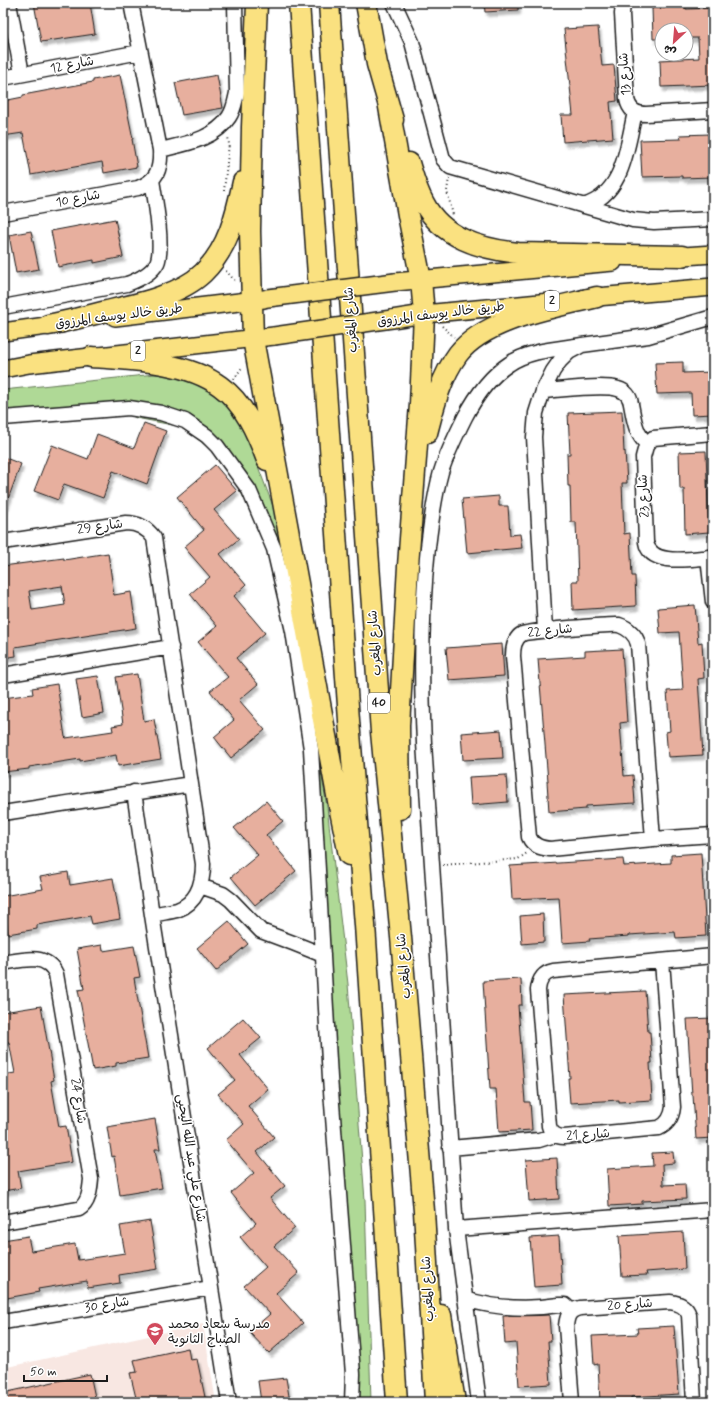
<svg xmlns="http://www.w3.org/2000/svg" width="716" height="1405" font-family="Mynerve,'Playpen Sans Arabic',sans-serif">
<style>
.built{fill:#f8e7e2}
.green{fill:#afd996;stroke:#667a59}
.building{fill:#e7af9e;stroke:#1c1c1c;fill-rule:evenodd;filter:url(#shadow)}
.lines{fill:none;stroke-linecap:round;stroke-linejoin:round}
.minor-casing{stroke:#1c1c1c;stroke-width:17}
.major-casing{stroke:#1c1c1c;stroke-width:20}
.highway-casing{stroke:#1c1c1c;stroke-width:23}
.path{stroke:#1c1c1c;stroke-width:2;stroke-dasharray:1 3;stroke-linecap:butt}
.minor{stroke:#fff;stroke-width:14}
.major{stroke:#fae180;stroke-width:17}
.highway{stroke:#fae180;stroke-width:20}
.major-bridge-casing{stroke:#1c1c1c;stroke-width:20;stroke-linecap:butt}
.major-bridge{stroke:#fae180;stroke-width:17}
.labels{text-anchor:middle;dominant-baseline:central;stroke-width:3;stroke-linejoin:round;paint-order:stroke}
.shield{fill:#fff;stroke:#606060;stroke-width:1}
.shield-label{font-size:12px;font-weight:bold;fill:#1c1c1c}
.street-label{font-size:13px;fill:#1c1c1c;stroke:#fff}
.poi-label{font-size:13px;fill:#1c1c1c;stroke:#fff;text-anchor:start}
</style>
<defs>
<filter id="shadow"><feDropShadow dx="2.5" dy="4.5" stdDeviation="1" flood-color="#0004"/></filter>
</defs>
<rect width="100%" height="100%" fill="#fff"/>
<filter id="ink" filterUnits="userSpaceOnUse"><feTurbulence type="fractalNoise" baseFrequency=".025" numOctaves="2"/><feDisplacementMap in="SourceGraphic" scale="8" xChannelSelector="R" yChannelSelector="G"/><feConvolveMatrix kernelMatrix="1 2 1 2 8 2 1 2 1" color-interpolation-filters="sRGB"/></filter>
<g filter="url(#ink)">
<path class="built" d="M203 1324 216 1402H3V1368Z"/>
<path class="green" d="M155 374 199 379 233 400 279 522 327 807 348 984 365 1200 371 1402H353L335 1235 324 1080 303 721 267 539 222 459 183 427 136 418 117 408 3 415V390Z"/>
<path class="building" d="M34 3H90L95 34 41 42Z
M484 3H518V10L485 12Z
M686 7V9L713 8V85L661 87 660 60 699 58 698 38H686V30H662V39H653L652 8Z
M598 27 602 66 614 65 617 101 610 102 613 138 563 142 561 115H573L564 29Z
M120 75 133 139H132L137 167 104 173 102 162 31 175 23 133 3 136V101L23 97V95L93 82V80Z
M217 75 223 108 182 115 175 83Z
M710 134 712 177 682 178V176L642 177 640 140 681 139 680 135Z
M115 219 123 257 94 263V260L58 267 51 231Z
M31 231 39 269 16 273 9 235Z
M683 362V373L713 372V414L692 415 691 393 657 394 655 363Z
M622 411 624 452 625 451 627 483H622L624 534 630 533 632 576H635L636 606 573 610 572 581H578L576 522H571L570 486H568L567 454H570L568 413Z
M144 423 166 431 147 484 113 471 103 498 64 484 58 500 34 491 52 445 88 459 97 434 134 448Z
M706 451 709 532 685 534 684 489H680L679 452Z
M3 457 21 464 4 510H3Z
M215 465 237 491 214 510 239 539 220 554 246 585 234 596 265 633 236 658 258 684 239 700 265 730 231 758 214 737 234 720 210 691 228 677 198 642 217 626 190 594 210 577 184 547 204 530 177 497Z
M499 496V506H508L510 535 520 534 522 548 467 553 462 499Z
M108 553 114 595 131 592 136 628 15 647 16 656 3 658V566L64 558V560ZM62 586 65 605 32 610 29 591Z
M695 605 698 643 702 642 704 678 698 679 703 755 668 757 666 732 670 731 667 691 683 690 679 632 660 633 658 608Z
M502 644 504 676 449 680 446 648Z
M622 649 627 722 620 723 624 776 633 775 635 803 586 806V809L549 812 547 781H548L538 659 585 656V651Z
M137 674 144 721 154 719 161 759 118 766 116 755 80 761V759L29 767V769L3 772V698L33 694 32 688 57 684 65 737 66 738 113 731 112 726 123 724 116 677Z
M98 676 104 713 82 717 76 679Z
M501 730 503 758 463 760 461 733Z
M506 775 508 802 471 805 469 777Z
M266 801 283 821 266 835 296 871 255 905 231 877 258 855 234 828Z
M701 853 706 936 676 938 675 932 629 935V936L589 939 590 941 562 943 559 897 512 899 510 866 623 859 624 866 671 863V855Z
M68 872 70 885 113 878 120 919 92 924 90 916 37 925V929L8 934 3 896 43 889 40 877Z
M543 914 544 942 522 944 520 916Z
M229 921 248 944 216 971 197 948Z
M102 945 103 951 134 946 140 977 134 978 148 1058 116 1063V1066L93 1070 78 990 84 989 77 949Z
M521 979 522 1005H518L525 1102H530L532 1130 499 1132 496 1089H490L483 981Z
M645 991 648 1032H650L652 1063H650L652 1100 619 1102V1100L570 1103 568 1078H570L564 995Z
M41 1006 54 1080 51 1081 59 1127 66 1126 72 1162 18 1171 21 1188 3 1191V1075L15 1073 9 1042H6L3 1027V1012Z
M243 1018 261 1038 240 1055 268 1089 248 1106 274 1137 257 1152 285 1186 270 1198 295 1228 274 1246 299 1273 276 1293 303 1323 269 1353 249 1332 270 1314 244 1286 266 1267 240 1237 256 1223 231 1193 254 1173 226 1140 244 1124 218 1094 235 1080 208 1048Z
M713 1018V1138L696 1139 693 1095H692L687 1019Z
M155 1119 160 1149H155L162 1188 120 1195 114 1156 112 1157 107 1127Z
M673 1152 674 1163 662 1164 663 1185 685 1184 686 1199 642 1201V1204L609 1206 607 1169 653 1166 652 1153Z
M557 1158 559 1199 529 1201 526 1160Z
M150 1221 158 1269 119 1275 120 1283 88 1288 87 1281 38 1289 39 1292 7 1298 3 1276V1271H5L3 1261V1240L28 1236 31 1251 75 1244 78 1260 125 1253 120 1226Z
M683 1232 685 1269 646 1272 647 1275 622 1276 619 1236Z
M559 1236 562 1285 534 1287 530 1238Z
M549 1315 551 1341H548L551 1384 519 1386 516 1343 505 1344 503 1316Z
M674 1326 679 1394 631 1397V1400L600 1402 598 1364 594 1365 592 1336 638 1334 637 1328Z
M188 1348 190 1360 197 1359 206 1402H137L130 1373 137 1372 134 1360Z
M90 1374 96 1402H3V1393Z
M286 1378 290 1402H261L258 1381Z"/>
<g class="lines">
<defs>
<path id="minor" d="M9 3 22 74
M394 3 412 42 443 159 450 167 633 220 654 222 713 219
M623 3 622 14 627 99C629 110 636 114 646 114L713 110
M3 78 140 52
M160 150C184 144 214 140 229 117 234 110 235 101 237 93L235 3
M583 206C624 195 627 146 635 112
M3 213 138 188C157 181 161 169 160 150L131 3
M3 307 127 284C138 280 151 274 157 263 164 248 155 198 152 180
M543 391C561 390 603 384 618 389 625 391 630 396 631 404 634 419 635 433 647 444
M3 418 129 408 161 413 185 421 207 436 217 446 249 490 274 549 293 631 311 749 330 1078 353 1374 352 1402
M713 433 653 438 646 446 643 457 646 542C650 568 694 558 713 557
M3 542 126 523C138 523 147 528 154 538L203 864C203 883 197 903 177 910 169 912 160 913 152 915
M708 557 713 602
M545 630 534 437 536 413 543 391 553 371 560 361 569 352 582 345 648 336 713 317
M3 675 171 647
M134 792 152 915 229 1402
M3 813 191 784
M653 839 638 644C636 635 628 628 619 625 612 624 526 631 522 634 515 638 513 648 513 656L529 837C533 846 541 848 550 849L653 839 713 835
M200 886 223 894 231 900 261 931 293 943 323 955
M662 961 673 1107C672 1117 668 1124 659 1128L564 1137C557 1137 551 1134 549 1126L538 990C539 980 543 973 553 971L713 956
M3 963C22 960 46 952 56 974L91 1179C90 1190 89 1203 79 1209L3 1222
M450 1148 539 1140 555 1135
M456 1229 713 1210
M465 1299C497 1309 526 1310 559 1305H565L571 1311
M3 1322 211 1288
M479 1402 456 1229 424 743C421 678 421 612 428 547 431 522 434 497 441 472 447 453 456 435 465 417 476 396 489 377 509 364 529 350 558 349 582 345
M572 1402 566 1326C567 1316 569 1310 580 1308L670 1302C679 1303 686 1306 689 1315L694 1402"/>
<path id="major" d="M669 257 713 254
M395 282 613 262
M585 298 713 287
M115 317 264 299
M392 319 424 314 550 302
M3 332 61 324
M3 369 29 364 274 336"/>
<path id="highway" d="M257 3 252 127 250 231 253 339 338 801 349 855
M299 3 349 720 365 925 397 1402
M329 3 381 732 401 937 424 1211 435 1402
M366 3 377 64 393 120
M389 107 408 215 421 280 424 314 420 404 408 566 399 726 400 809
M409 163C413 176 417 191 424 203 442 238 481 249 518 253L682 256
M48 325C68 321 87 316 107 311 137 304 180 295 203 273 228 249 236 215 243 182
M91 357C132 360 186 361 220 386 244 403 257 433 267 460
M427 433C434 406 441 377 458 354 486 318 554 308 597 297
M441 1315 455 1402"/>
</defs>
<use href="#minor" class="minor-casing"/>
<use href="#major" class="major-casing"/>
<use href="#highway" class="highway-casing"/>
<path class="path" d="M449 178 447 191 453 215
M224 191 229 144 228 136
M226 271 236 282
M442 326 454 337
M234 379 243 366
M443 865 518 859 527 853"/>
<use href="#minor" class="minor"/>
<use href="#major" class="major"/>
<use href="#highway" class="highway"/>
<defs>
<path id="major-bridge" d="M268 298 395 282
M274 336 392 319"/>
</defs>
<use href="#major-bridge" class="major-bridge-casing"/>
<use href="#major-bridge" class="major-bridge"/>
</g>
</g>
<defs>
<symbol id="school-pin" viewBox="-11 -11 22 30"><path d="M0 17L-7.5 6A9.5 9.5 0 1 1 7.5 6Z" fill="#d1495b" stroke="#fff"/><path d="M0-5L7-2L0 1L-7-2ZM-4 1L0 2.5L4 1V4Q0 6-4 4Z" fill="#fff"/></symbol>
</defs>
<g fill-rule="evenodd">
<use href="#school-pin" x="145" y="1321" width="20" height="27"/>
</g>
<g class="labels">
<g class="shield">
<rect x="545" y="291" width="14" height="20" rx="3"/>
<rect x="131" y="341" width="14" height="20" rx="3"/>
<rect x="368" y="693" width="22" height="20" rx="3"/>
</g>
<g class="shield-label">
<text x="552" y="301">2</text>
<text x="138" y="351">2</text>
<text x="379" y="703">40</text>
</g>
<g class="street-label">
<text transform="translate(72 65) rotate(-11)">شارع 12</text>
<text transform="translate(625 74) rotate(-94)">شارع 13</text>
<text transform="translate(78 199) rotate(-11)">شارع 10</text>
<text transform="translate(441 314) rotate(-7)">طريق خالد يوسف المرزوق</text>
<text transform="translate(119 316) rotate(-7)">طريق خالد يوسف المرزوق</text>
<text transform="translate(351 320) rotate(-94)">شارع المغرب</text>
<text transform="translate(644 496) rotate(-93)">شارع 23</text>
<text transform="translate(100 527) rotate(-8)">شارع 29</text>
<text transform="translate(550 631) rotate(-6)">شارع 22</text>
<text transform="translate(375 643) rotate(-94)">شارع المغرب</text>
<text transform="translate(404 966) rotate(-95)">شارع المغرب</text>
<text transform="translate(78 1101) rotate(81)">شارع 24</text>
<text transform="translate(588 1135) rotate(-4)">شارع 21</text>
<text transform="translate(191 1158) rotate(81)">شارع علي عبد الله اليحيى</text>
<text transform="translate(428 1289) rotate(-93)">شارع المغرب</text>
<text transform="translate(107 1305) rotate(-9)">شارع 30</text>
<text transform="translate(630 1305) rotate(-4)">شارع 20</text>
</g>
<g class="poi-label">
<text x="168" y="1324">مدرسة سعاد محمد<tspan x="168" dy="15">الصباح الثانوية</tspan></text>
</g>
</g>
<rect width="716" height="1405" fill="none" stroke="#fff" stroke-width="16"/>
<rect x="8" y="8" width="700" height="1389" fill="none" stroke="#1c1c1c" stroke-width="1.5" filter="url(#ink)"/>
<g transform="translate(674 42) rotate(206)"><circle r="19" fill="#ffffff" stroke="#a4a4a4"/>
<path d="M0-3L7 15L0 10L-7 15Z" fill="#d1495b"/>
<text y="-6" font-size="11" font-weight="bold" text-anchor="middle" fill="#1c1c1c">ش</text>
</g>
<path d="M24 1375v6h83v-6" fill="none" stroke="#1c1c1c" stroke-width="2"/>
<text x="30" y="1375" font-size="12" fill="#1c1c1c" stroke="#ffffff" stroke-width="3" paint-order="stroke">50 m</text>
</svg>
